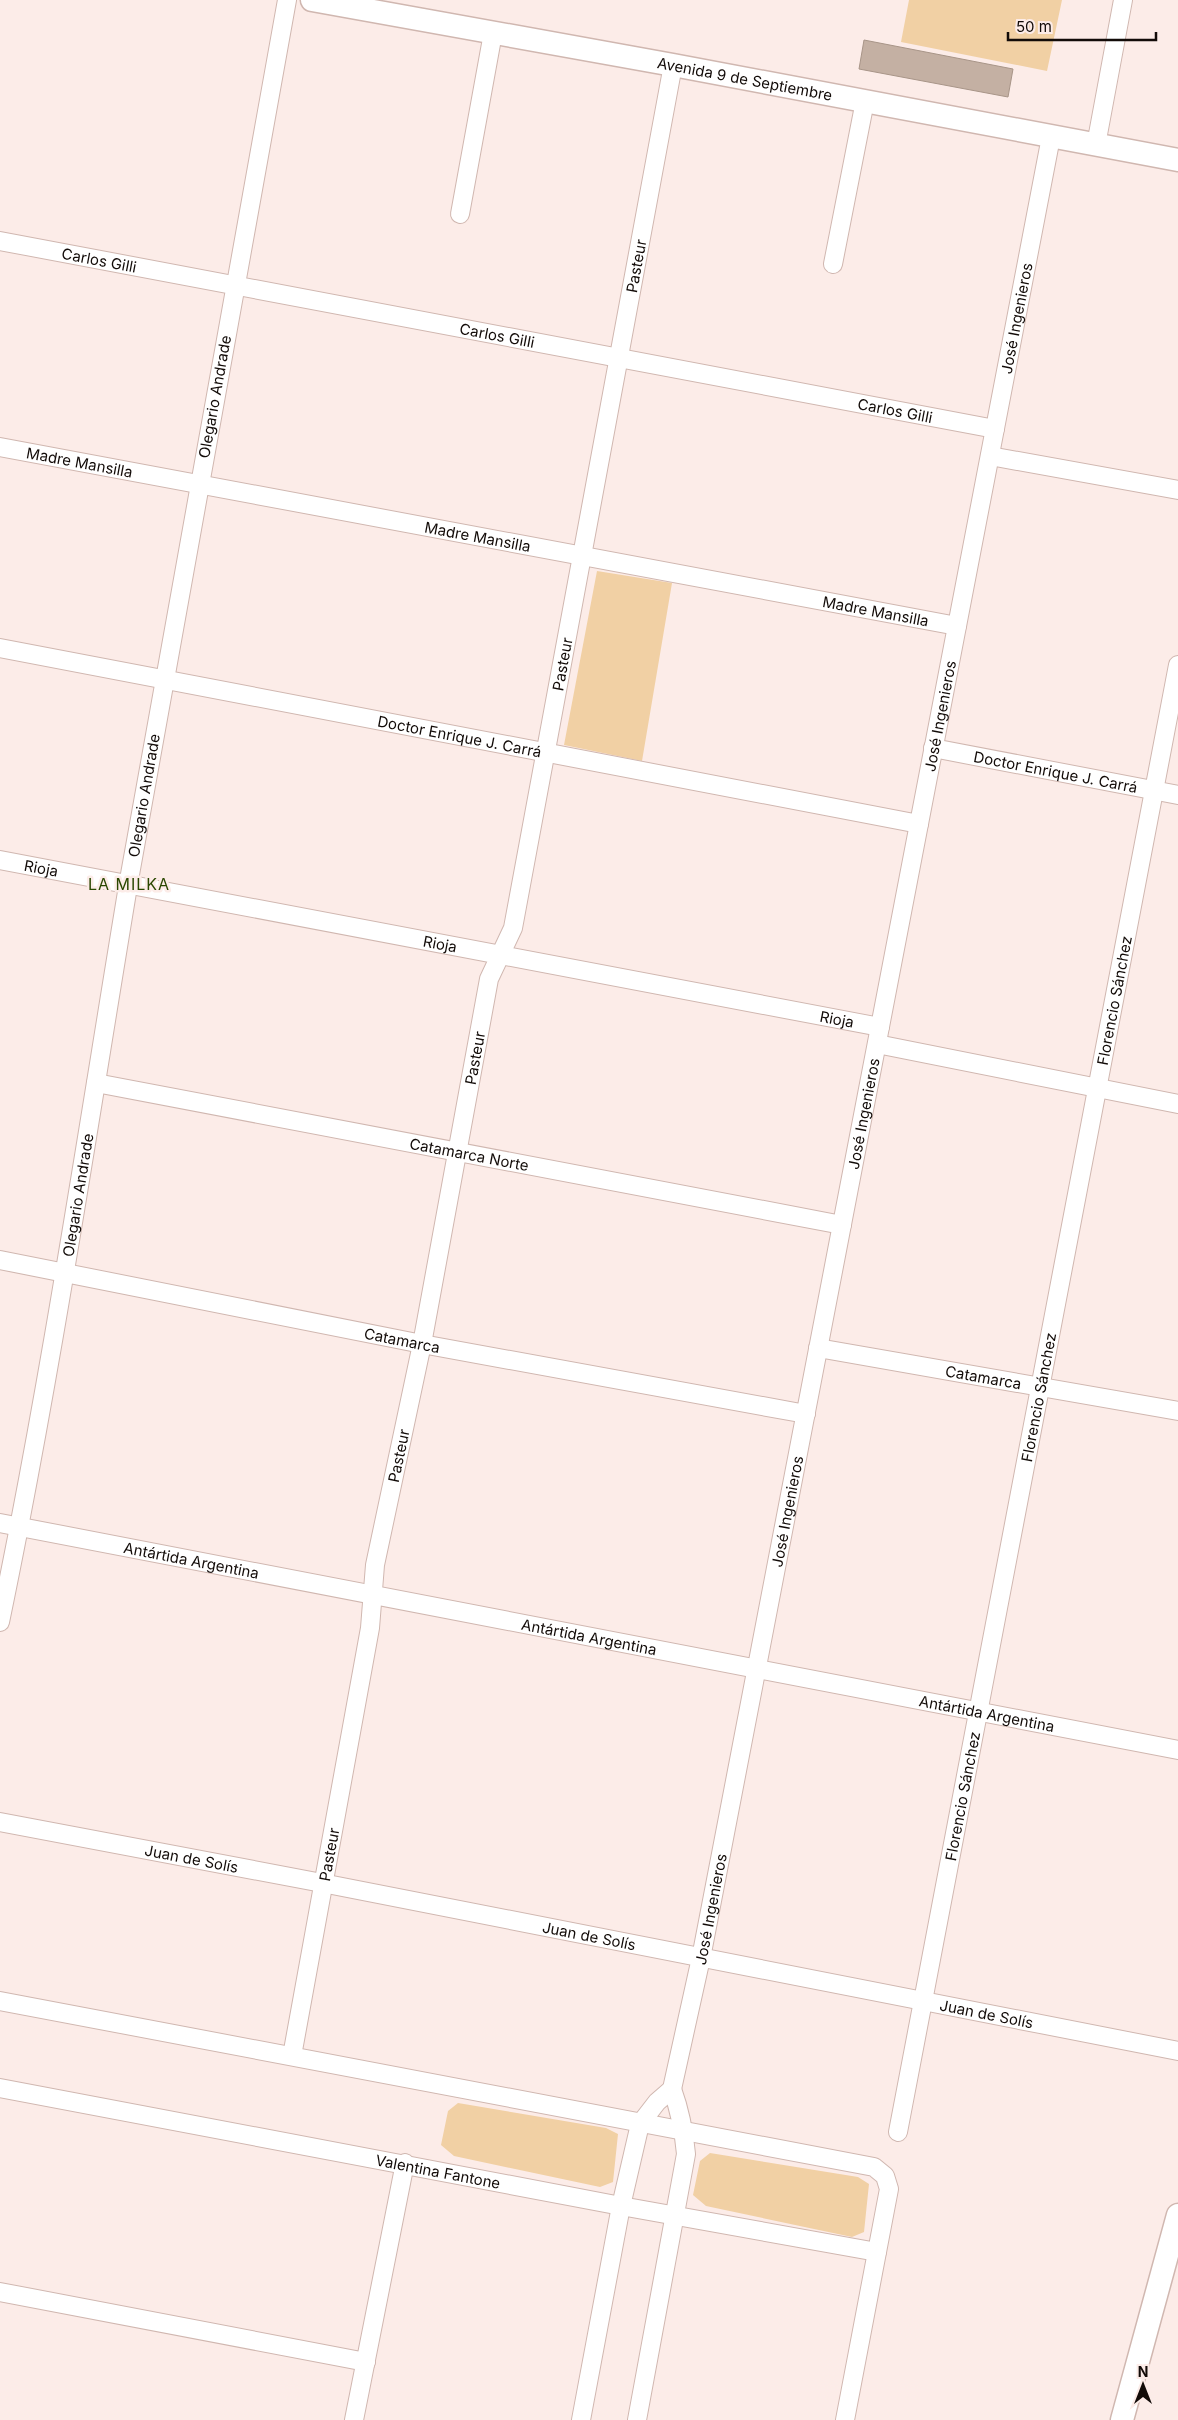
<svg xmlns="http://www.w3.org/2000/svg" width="1178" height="2420" font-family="Inter,sans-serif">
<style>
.green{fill:#f1d0a4}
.building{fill:#c4b0a3;stroke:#a89588}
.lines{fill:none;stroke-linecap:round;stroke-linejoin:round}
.minor-casing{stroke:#d0b7b0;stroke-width:20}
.tertiary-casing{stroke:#d0b7b0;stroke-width:25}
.minor{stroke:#fff;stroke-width:18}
.tertiary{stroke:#fff;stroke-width:22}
.labels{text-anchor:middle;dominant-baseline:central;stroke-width:5;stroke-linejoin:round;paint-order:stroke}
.street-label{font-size:15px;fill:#120b08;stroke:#fcece8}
.neighbourhood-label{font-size:16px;letter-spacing:1px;fill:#2a4700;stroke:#fcece8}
</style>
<rect width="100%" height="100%" fill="#fcece8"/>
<path class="green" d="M909 0H1062L1047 71 901 42Z
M597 571 672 583 642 761 564 745Z
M458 2103 606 2128 618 2134 613 2182 600 2187 454 2156 441 2145 448 2111Z
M710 2153 858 2177 869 2184 864 2232 852 2237 706 2206 693 2195 700 2161Z"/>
<path class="building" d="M864 40 1013 69 1008 97 859 69Z"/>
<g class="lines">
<defs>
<g id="minor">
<path d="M1096 145 1123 0"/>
<path d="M460 214 493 33"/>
<path id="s1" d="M0 241 995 429"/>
<path d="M833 264 865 101"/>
<path id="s2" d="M0 447 957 626"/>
<path d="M990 456 1178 490"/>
<path id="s3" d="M0 648 919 824"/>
<path id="s4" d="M933 748 1178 795"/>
<path id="s5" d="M0 860 880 1027"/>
<path d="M877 1044 1178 1104"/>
<path id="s6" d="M96 1083 842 1225"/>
<path id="s7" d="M0 1260 422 1344 806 1414"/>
<path id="s8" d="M818 1348 1178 1411"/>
<path id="s9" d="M0 1523 1178 1750"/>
<path id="s10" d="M0 1622C51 1376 88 1127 129 880 179 586 233 293 287 0"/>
<path id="s11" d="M0 1822 322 1883 1178 2051"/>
<path d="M0 2001 874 2167 885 2176 889 2189 845 2420"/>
<path id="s12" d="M292 2056 370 1628 375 1565 422 1344 489 979 513 928 673 65"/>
<path id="s13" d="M0 2088 621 2206 877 2252"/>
<path id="s14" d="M672 2089 701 1958 1051 137"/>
<path id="s15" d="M898 2132 1178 665"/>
<path d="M0 2292 366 2362"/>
<path d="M354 2420 405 2163"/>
<path d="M581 2420 621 2206 640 2124 657 2102 672 2089"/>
<path d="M637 2420 686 2154C684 2131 680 2111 672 2089"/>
</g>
<g id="tertiary">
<path id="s16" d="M312 0 673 65 1178 160"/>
<path d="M1122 2420 1178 2215"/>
</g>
</defs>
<use href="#minor" class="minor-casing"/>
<use href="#tertiary" class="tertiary-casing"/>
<use href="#minor" class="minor"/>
<use href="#tertiary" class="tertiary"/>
</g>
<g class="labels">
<g class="street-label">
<text stroke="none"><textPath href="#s16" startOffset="440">Avenida 9 de Septiembre</textPath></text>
<text stroke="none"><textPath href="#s1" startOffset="101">Carlos Gilli</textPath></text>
<text stroke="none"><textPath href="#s12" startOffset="1825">Pasteur</textPath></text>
<text stroke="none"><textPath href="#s14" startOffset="1804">José Ingenieros</textPath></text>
<text stroke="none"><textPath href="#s1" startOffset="506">Carlos Gilli</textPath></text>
<text stroke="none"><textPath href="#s10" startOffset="1244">Olegario Andrade</textPath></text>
<text stroke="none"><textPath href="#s1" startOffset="911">Carlos Gilli</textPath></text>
<text stroke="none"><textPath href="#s2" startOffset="81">Madre Mansilla</textPath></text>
<text stroke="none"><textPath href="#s2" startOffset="486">Madre Mansilla</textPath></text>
<text stroke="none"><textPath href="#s2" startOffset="891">Madre Mansilla</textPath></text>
<text stroke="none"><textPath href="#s12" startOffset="1420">Pasteur</textPath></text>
<text stroke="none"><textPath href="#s14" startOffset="1399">José Ingenieros</textPath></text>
<text stroke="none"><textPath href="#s3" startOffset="468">Doctor Enrique J. Carrá</textPath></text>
<text stroke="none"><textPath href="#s4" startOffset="125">Doctor Enrique J. Carrá</textPath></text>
<text stroke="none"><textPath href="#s10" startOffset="839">Olegario Andrade</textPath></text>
<text stroke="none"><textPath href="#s5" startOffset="42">Rioja</textPath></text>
<text stroke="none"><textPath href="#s5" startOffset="448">Rioja</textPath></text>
<text stroke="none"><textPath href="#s15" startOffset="1152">Florencio Sánchez</textPath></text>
<text stroke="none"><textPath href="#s5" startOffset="852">Rioja</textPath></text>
<text stroke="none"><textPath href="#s12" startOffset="1015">Pasteur</textPath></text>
<text stroke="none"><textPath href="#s14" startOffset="994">José Ingenieros</textPath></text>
<text stroke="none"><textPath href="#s6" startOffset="380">Catamarca Norte</textPath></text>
<text stroke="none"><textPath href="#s10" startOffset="434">Olegario Andrade</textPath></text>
<text stroke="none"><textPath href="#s7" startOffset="410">Catamarca</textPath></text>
<text stroke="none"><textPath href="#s8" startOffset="168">Catamarca</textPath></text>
<text stroke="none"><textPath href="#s15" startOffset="748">Florencio Sánchez</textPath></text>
<text stroke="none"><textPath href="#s12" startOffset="610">Pasteur</textPath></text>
<text stroke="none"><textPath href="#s14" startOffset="589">José Ingenieros</textPath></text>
<text stroke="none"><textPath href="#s9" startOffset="195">Antártida Argentina</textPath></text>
<text stroke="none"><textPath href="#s9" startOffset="600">Antártida Argentina</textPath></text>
<text stroke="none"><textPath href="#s9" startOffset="1005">Antártida Argentina</textPath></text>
<text stroke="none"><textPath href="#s15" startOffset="342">Florencio Sánchez</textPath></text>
<text stroke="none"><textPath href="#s12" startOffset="205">Pasteur</textPath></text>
<text stroke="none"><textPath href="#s11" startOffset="195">Juan de Solís</textPath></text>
<text stroke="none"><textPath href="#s14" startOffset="184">José Ingenieros</textPath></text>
<text stroke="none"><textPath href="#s11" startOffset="600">Juan de Solís</textPath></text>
<text stroke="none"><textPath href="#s11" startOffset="1005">Juan de Solís</textPath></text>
<text stroke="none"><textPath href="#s13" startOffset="446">Valentina Fantone</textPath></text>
</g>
<g class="neighbourhood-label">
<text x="129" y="884">LA MILKA</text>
</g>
</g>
<g transform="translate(1143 2385)" stroke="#fcece8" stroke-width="4" paint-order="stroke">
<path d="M0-4L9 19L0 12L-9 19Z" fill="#120b08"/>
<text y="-8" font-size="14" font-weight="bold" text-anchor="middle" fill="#120b08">N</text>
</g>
<path d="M1008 32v8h148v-8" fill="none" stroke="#120b08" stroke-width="2.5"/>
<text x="1016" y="32" font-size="15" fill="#120b08" stroke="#fcece8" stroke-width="4" paint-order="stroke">50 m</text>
</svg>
